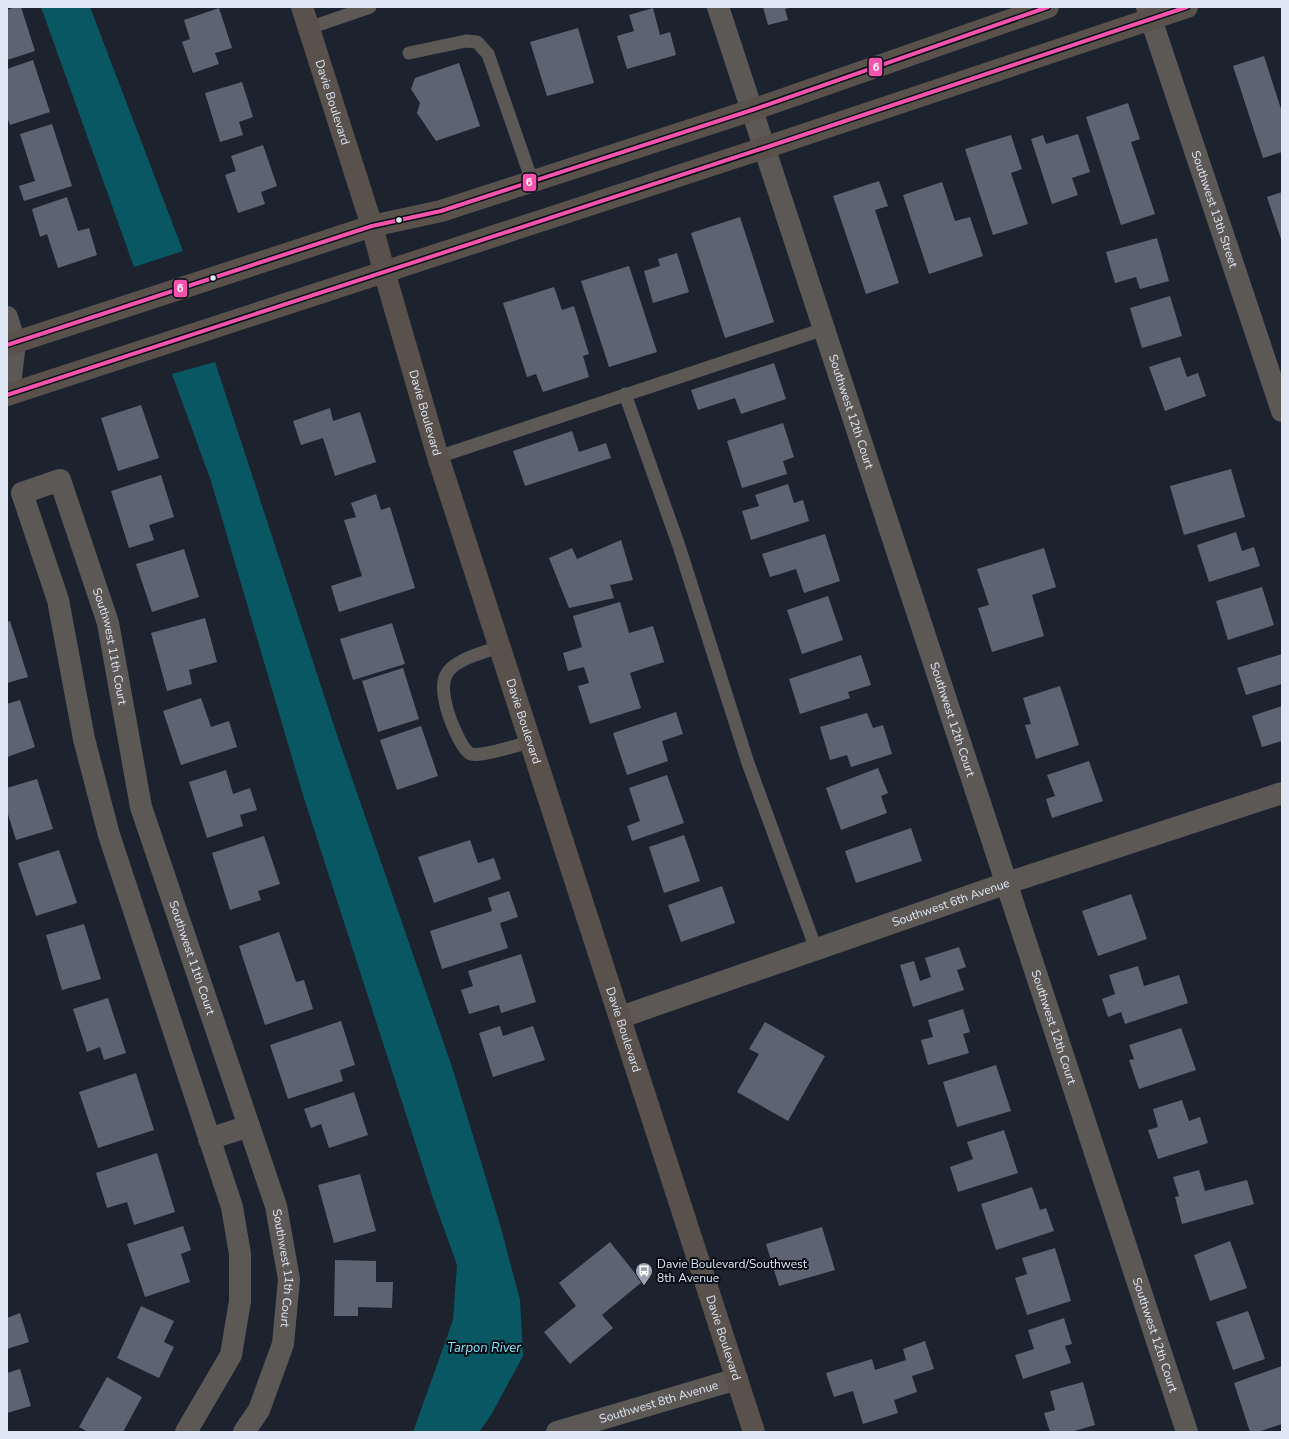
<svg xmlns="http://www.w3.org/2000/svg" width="1289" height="1439" font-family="'Nunito Sans',sans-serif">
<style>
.water{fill:#095763}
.building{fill:#5c6474}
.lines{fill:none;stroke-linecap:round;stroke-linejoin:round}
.service{stroke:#5c5856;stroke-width:13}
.minor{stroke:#5c5856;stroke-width:22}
.secondary{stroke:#58514c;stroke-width:22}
.bus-1-casing{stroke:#060b14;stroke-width:7}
.bus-1{stroke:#f653ac;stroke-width:4}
.bus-dot{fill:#dfe7f4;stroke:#060b14;stroke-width:1.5}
.labels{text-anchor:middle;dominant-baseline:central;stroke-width:4;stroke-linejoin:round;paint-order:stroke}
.street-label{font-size:12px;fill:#dfe7f4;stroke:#060b14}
.poi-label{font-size:12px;fill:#dfe7f4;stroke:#060b14;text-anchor:start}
.water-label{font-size:13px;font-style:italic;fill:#82e6f8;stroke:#060b14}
.line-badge{stroke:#060b14;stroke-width:1.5}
.badge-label{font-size:11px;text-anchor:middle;font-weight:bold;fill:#fff}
</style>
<rect width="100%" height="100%" fill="#1d232e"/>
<path class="water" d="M41 7H90L183 251 134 267Z
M215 362 337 735 453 1070 499 1221 520 1300 523 1356 491 1415 479 1432H413L453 1320 457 1265 433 1198 303 795 211 481 172 374Z"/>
<path class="building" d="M15 7H21L35 51 7 60V10Z
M763 7H792L785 9 788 20 768 25Z
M219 8 232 48 215 53 219 64 193 73 182 42 190 39 184 20Z
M653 8 660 35 670 32 676 55 627 69 617 36 634 31 629 15Z
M578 28 594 83 547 96 530 42Z
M1264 56 1282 112V152L1263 158 1233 66Z
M33 60 50 112 10 125 7 117V69Z
M459 63 480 126 436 141 417 113 420 103 411 89 415 78Z
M242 82 253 117 239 122 243 135 220 142 205 93Z
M1128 103 1140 139 1131 142 1155 214 1121 225 1086 117Z
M52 124 72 186 24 201 19 186 35 181 20 134Z
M1078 134 1090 172 1072 178 1078 195 1052 204 1031 139 1043 135 1046 144Z
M1011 135 1022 169 1011 173 1028 224 993 235 965 149Z
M263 145 277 186 261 192 265 204 238 213 225 175 236 171 231 156Z
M879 181 888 206 875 210 899 283 866 294 833 196Z
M942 182 955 221 970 217 983 256 929 274 903 195Z
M1282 192V242L1267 197Z
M67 197 78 231 89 228 97 255 58 268 47 234 40 237 32 209Z
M740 217 774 322 725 338 691 233Z
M1157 238 1169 281 1140 289 1136 277 1115 283 1106 252Z
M677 253 689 292 653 303 644 271 660 266 658 259Z
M629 266 657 352 609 367 581 281Z
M554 287 562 310 574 306 589 354 583 356 589 377 543 392 536 374 527 377 503 303Z
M1170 296 1182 336 1142 348 1130 308Z
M1180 357 1187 377 1198 373 1206 396 1165 411 1149 367Z
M774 363 786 399 741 414 735 398 698 410 691 390Z
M141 405 159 458 118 471 101 418Z
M330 408 333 421 360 412 376 462 335 476 323 438 301 445 293 421Z
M783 423 794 457 783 461 787 474 742 488 727 441Z
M572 431 579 452 606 443 611 458 525 486 513 451Z
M1231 469 1245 517 1184 535 1170 486Z
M161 475 174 517 149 525 154 540 129 548 111 491Z
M788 484 794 503 803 500 809 521 751 540 742 511 759 506 755 495Z
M376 494 381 510 390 507 415 588 339 612 331 586 362 576 344 520 356 517 351 503Z
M1236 532 1242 551 1254 547 1260 566 1209 582 1197 545Z
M825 534 840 581 804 593 796 569 770 577 762 554Z
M621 540 633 580 610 585 614 598 569 608 549 558 572 548 577 559Z
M1044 548 1056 587 1032 595 1044 636 992 652 978 608 989 605 977 569Z
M184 549 199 597 152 612 136 564Z
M1262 587 1274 625 1228 640 1216 601Z
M828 596 843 640 802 654 787 610Z
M620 602 629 633 653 626 664 662 630 673 641 708 590 724 578 686 589 683 584 667 568 671 563 653 582 647 573 616Z
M205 618 217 662 189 670 192 684 167 691 151 633Z
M10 621 28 677 7 683V622Z
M392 623 405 664 353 680 340 639Z
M1282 654V684L1246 695 1237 668Z
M861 655 871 685 848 692 850 698 800 714 789 679Z
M403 668 419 719 378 732 362 681Z
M1060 686 1079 745 1036 759 1025 725 1031 724 1023 698Z
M201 698 211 727 229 721 237 747 181 765 163 711Z
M20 700 35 747 7 757V704Z
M1282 706V741L1262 747 1252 716Z
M676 712 683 734 662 741 668 761 627 775 613 733Z
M867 713 873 728 883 725 892 754 851 767 847 755 830 760 820 727Z
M421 726 438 776 397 790 380 740Z
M1089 761 1103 801 1052 818 1046 799 1055 796 1047 775Z
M878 768 888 793 881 796 887 813 841 830 826 788Z
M226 770 233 794 250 788 257 810 240 815 243 826 207 838 189 782Z
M667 775 684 823 632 841 627 826 640 821 629 788Z
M37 779 53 829 16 840 7 811V788Z
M911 828 922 861 856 883 845 851Z
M684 835 700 881 664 893 649 847Z
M264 836 280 884 258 891 261 900 230 910 212 853Z
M470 840 478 863 494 858 501 879 434 903 418 857Z
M59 850 77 903 36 916 18 863Z
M722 886 735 923 681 942 668 905Z
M509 891 518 917 500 923 508 948 442 969 430 931 492 911 488 898Z
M1131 894 1147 939 1098 956 1082 911Z
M84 924 101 979 62 990 46 935Z
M279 932 296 982 304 980 313 1009 265 1025 239 946Z
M959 947 966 967 957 970 964 990 913 1007 900 965 914 961 920 981 931 977 925 958Z
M521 954 536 1002 501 1013 499 1005 469 1014 461 990 473 986 468 971Z
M1138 966 1144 986 1179 975 1188 1003 1125 1024 1121 1012 1108 1017 1102 999 1115 994 1109 975Z
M108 998 126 1053 104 1060 100 1047 87 1052 73 1009Z
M963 1009 970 1032 963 1034 969 1053 928 1065 921 1040 933 1037 928 1020Z
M341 1021 355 1065 340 1070 343 1081 288 1099 270 1045Z
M765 1022 825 1056 788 1121 737 1092 759 1054 749 1049Z
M500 1026 503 1036 533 1026 545 1060 493 1077 479 1033Z
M1181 1028 1196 1070 1139 1089 1129 1060 1134 1059 1129 1045Z
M996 1065 1011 1111 957 1127 943 1082Z
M136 1073 154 1130 98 1148 79 1092Z
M354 1092 368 1135 329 1148 321 1124 311 1128 304 1109Z
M1182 1100 1189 1121 1200 1117 1208 1143 1158 1159 1148 1130 1158 1127 1153 1109Z
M1004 1130 1018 1173 958 1192 950 1167 973 1159 967 1142Z
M157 1153 175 1212 134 1225 127 1202 107 1208 96 1173Z
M1199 1170 1205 1191 1247 1180 1254 1204 1182 1224 1175 1197 1179 1196 1173 1177Z
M360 1174 376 1231 334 1243 318 1185Z
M1032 1187 1040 1210 1046 1208 1054 1231 996 1250 981 1204Z
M183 1226 191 1250 181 1254 190 1282 145 1297 127 1244Z
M822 1227 835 1270 779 1286 766 1244Z
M1230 1241 1247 1288 1210 1301 1194 1255Z
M610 1242 642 1282 602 1315 613 1328 570 1364 544 1332 576 1306 559 1283Z
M1055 1248 1071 1301 1027 1315 1015 1278 1027 1274 1022 1258Z
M335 1260 376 1261V1282H393L392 1308 358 1307V1316H334Z
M141 1306 174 1321 164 1342 174 1347 159 1378 117 1358Z
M1248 1311 1265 1359 1233 1370 1216 1322Z
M20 1313 29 1342 7 1349V1318Z
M1064 1318 1072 1344 1065 1346 1071 1363 1023 1379 1015 1355 1034 1349 1028 1330Z
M925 1341 934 1369 912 1376 917 1392 894 1400 898 1413 863 1424 853 1391 834 1397 826 1373 872 1359 875 1370 906 1360 903 1349Z
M1282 1366V1424L1258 1432H1250L1234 1383Z
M20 1369 31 1406 7 1413V1373Z
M107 1377 142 1397 123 1432H88L79 1427Z
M1083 1382 1095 1425 1071 1432H1050L1044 1413 1055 1410 1050 1391Z"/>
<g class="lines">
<path class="service" d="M309 28 370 7
M409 53 466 41 477 42 488 54 532 181
M625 394 679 546 748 763 816 949
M438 457 824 329
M499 647C483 653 454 659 446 675 442 683 444 697 446 705 448 715 461 750 471 754 481 757 518 745 530 742"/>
<g class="minor">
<path id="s1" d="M718 7 1187 1432"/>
<path id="s2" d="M1147 7 1282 411"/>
<path d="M7 317 15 343 9 394"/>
<path id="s3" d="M621 1017 1007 883 1282 793"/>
<path d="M209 1139 249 1126"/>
<path id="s4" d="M186 1432 231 1355 240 1301V1254L232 1207 109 835 84 739 58 600 22 493 60 480 108 623 141 807 276 1206 289 1279 283 1344 259 1410 244 1432"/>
<path id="s5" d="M557 1432 737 1379"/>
</g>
<g class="secondary">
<path id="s6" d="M302 7 372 226 384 271 438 457 754 1432"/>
<path d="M7 345 372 226 441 211 752 110 1048 7"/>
<path d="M7 395 764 148 1187 7"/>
</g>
<defs>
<path id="bus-1" d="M7 345 372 226 441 211 752 110 1048 7
M7 395 764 148 1187 7"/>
</defs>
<use href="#bus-1" class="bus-1-casing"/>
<use href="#bus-1" class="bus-1"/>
</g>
<defs>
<symbol id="bus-pin" viewBox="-11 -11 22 30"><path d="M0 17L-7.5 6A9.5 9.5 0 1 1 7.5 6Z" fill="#9ba2af" stroke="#060b14"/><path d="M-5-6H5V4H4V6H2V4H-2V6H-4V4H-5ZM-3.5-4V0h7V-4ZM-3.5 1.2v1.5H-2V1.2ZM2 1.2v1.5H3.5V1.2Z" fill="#fff"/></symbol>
</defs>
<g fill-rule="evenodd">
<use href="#bus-pin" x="634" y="1261" width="20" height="27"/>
</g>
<g class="bus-dot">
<circle cx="399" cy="220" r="3.5"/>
<circle cx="213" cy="278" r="3.5"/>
</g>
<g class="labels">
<g class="street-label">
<text stroke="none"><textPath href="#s6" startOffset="100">Davie Boulevard</textPath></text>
<text stroke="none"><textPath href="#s2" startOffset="213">Southwest 13th Street</textPath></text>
<text stroke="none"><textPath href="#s6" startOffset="424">Davie Boulevard</textPath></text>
<text stroke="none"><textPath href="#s1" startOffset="426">Southwest 12th Court</textPath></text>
<text stroke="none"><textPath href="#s4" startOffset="1198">Southwest 11th Court</textPath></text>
<text stroke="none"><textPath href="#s1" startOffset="750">Southwest 12th Court</textPath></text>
<text stroke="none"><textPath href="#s6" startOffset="748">Davie Boulevard</textPath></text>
<text stroke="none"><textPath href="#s3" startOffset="349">Southwest 6th Avenue</textPath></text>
<text stroke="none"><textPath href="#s4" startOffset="1521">Southwest 11th Court</textPath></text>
<text stroke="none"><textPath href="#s1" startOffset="1074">Southwest 12th Court</textPath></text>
<text stroke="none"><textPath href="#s6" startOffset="1072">Davie Boulevard</textPath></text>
<text stroke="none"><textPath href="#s4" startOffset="1846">Southwest 11th Court</textPath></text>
<text stroke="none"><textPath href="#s1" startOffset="1398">Southwest 12th Court</textPath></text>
<text stroke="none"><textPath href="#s6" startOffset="1396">Davie Boulevard</textPath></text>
<text stroke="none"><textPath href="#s5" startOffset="106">Southwest 8th Avenue</textPath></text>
</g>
<g class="poi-label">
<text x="657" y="1264">Davie Boulevard/Southwest<tspan x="657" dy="14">8th Avenue</tspan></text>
</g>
<g class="water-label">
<text x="484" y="1348">Tarpon River</text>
</g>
</g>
<g class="line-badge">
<rect x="868" y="57" width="15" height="20" rx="4" fill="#f653ac"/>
<rect x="522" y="173" width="15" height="19" rx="4" fill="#f653ac"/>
<rect x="173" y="279" width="15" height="19" rx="4" fill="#f653ac"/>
</g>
<g class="badge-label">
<text x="876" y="71">6</text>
<text x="529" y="186">6</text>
<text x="180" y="292">6</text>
</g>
<rect width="1289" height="1439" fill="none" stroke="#dfe7f4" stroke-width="16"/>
</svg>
